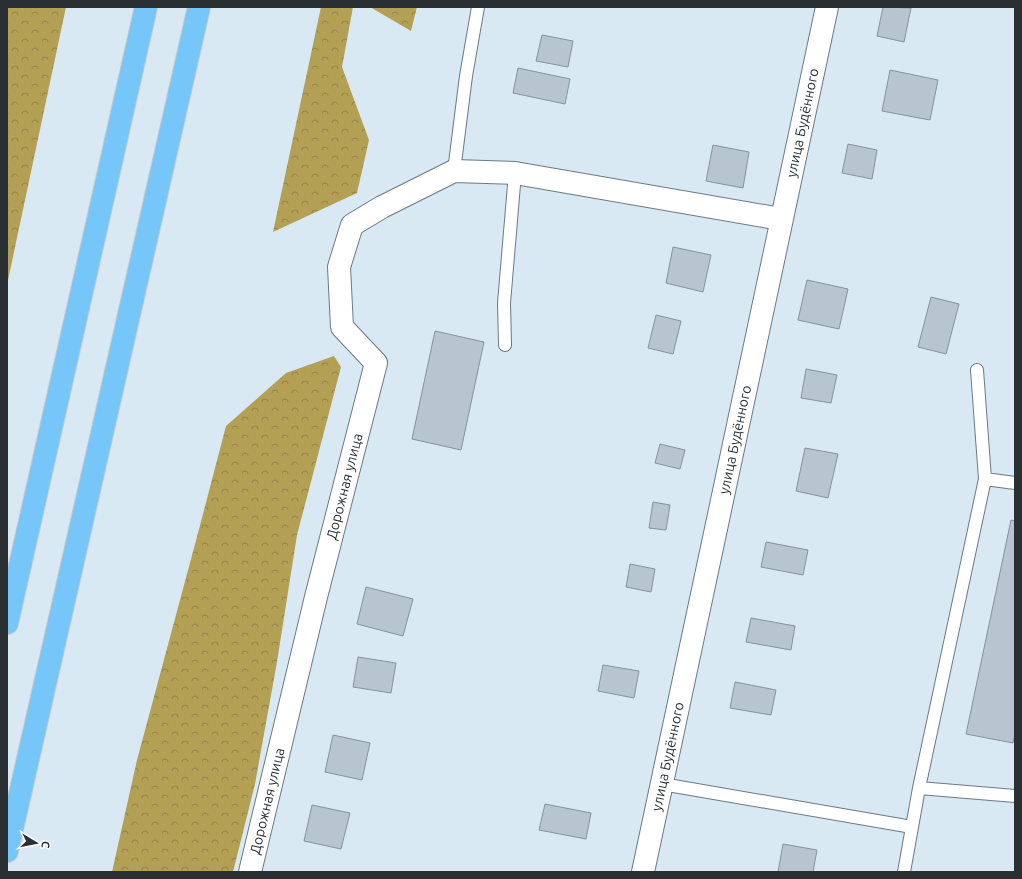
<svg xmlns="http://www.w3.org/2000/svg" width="1022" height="879" font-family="Ubuntu,sans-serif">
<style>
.forest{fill:url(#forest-crowns)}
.building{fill:#b6c5d0;stroke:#84929c}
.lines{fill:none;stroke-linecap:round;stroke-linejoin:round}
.lane-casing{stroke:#6b7983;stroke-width:14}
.street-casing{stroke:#6b7983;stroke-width:24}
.highway-casing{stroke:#c7c9ca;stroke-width:24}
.lane{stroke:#fff;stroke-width:12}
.street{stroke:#fff;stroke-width:22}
.highway{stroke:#76c6f9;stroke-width:22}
.labels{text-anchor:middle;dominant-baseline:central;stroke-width:3.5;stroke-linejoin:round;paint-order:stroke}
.street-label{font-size:14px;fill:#292f33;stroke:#fff}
</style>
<defs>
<pattern id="forest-crowns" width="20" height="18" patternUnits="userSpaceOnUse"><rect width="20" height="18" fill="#b3a055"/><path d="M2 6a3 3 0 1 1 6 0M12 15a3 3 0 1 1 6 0" fill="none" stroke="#928347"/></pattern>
</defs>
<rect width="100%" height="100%" fill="#d9e9f4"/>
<path class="forest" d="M7 7H66L7 285Z
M321 7H353L342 67 369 140 357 193 273 232Z
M370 7H417L411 31Z
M334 356 341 367 297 535 277 662 255 784 233 872H112L137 760 198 533 226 426 286 373Z"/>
<path class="building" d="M883 7 911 8 904 42 877 36Z
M542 35 573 41 568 67 536 61Z
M518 68 570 79 565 104 513 93Z
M890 70 938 80 930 120 882 111Z
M848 144 877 150 872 179 842 173Z
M713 145 749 152 743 188 706 181Z
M673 247 711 255 703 292 666 283Z
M807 280 848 289 839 329 798 320Z
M931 297 959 304 946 354 918 347Z
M656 315 681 321 673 354 648 348Z
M435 331 484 342 461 450 412 439Z
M806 369 837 375 831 403 801 398Z
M660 444 685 450 680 469 655 463Z
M805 448 838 454 828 498 796 491Z
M653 502 670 505 666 530 649 528Z
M1011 520 1015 521V734L1013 743 966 734Z
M766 542 808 550 803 575 761 567Z
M630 564 655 569 651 592 626 587Z
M366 587 413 599 403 636 357 624Z
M751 618 795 626 791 650 746 642Z
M358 657 396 663 391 693 353 687Z
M603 665 639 671 634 698 598 691Z
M735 682 776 690 771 715 730 708Z
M333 735 370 743 362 780 325 772Z
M545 804 591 813 586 839 539 830Z
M312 805 350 813 341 849 304 841Z
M783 844 817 850 813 872H778Z"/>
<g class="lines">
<defs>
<path id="lane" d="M454 171 466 76 478 7
M505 345 504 303 515 173
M985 479 1015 483
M662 784 912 827
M919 788 1015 796
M904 872 919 788 985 479 977 370"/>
<g id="street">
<path id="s1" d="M250 872 316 597 376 363 342 327 339 267 352 225 382 207 454 171 515 173 781 219"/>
<path id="s2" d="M643 872 827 7"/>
</g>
<path id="highway" d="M7 623 146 7
M7 851 199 7"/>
</defs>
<use href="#lane" class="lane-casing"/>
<use href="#street" class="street-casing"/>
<use href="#highway" class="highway-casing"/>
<use href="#lane" class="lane"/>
<use href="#street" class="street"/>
<use href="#highway" class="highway"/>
</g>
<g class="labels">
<g class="street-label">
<text stroke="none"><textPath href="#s2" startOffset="766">улица Будённого</textPath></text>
<text stroke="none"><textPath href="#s2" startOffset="442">улица Будённого</textPath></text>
<text stroke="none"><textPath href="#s1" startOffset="397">Дорожная улица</textPath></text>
<text stroke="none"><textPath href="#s2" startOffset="118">улица Будённого</textPath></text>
<text stroke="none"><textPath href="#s1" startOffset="73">Дорожная улица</textPath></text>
</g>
</g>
<rect width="1022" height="879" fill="none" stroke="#292f33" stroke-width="16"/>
<g transform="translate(36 843) rotate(100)" stroke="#ffffff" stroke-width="3" paint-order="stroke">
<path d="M0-3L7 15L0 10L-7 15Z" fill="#292f33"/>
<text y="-6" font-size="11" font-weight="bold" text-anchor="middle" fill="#292f33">С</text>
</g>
</svg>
